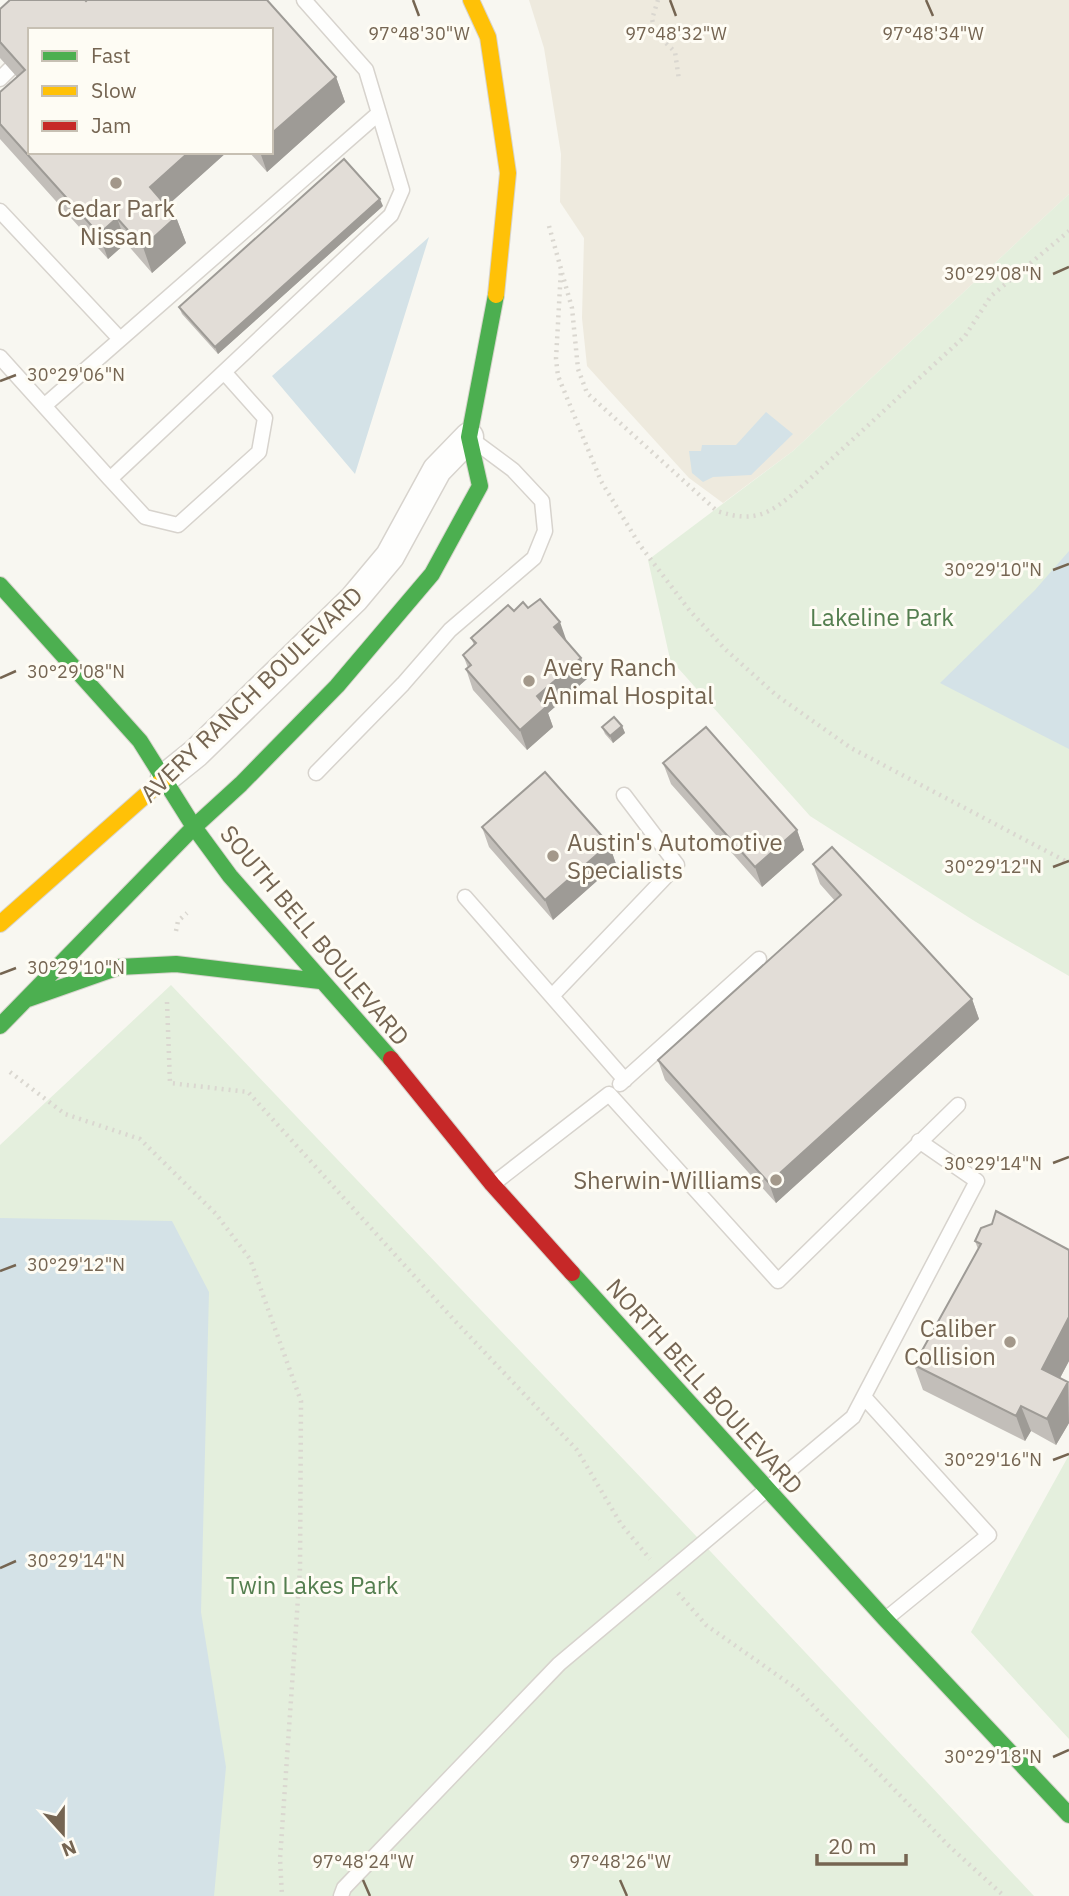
<svg xmlns="http://www.w3.org/2000/svg" width="1069" height="1896" font-family="'IBM Plex Sans',sans-serif">
<style>
.residential{fill:#eeeade}
.green{fill:#e4efdd}
.water{fill:#d4e2e7}
.lines{fill:none;stroke-linecap:round;stroke-linejoin:round}
.lane-casing{stroke:#d7d3cd;stroke-width:17}
.street-casing{stroke:#d7d3cd;stroke-width:31}
.fast-casing{stroke:#d7d4cd;stroke-width:18}
.slow-casing{stroke:#d7d4cd;stroke-width:18}
.jam-casing{stroke:#d7d4cd;stroke-width:18}
.path{stroke:#dad7d0;stroke-width:4.5;stroke-dasharray:2 5;stroke-linecap:butt}
.lane{stroke:#fefefd;stroke-width:14}
.street{stroke:#fefefd;stroke-width:28}
.fast{stroke:#4caf50;stroke-width:16}
.slow{stroke:#ffc107;stroke-width:16}
.jam{stroke:#c62828;stroke-width:16}
.wall{fill:#c2beb9}
.shaded-wall{fill:#9e9b96}
.building{fill:#e2ddd7;stroke:#9e9b96;stroke-width:2}
.ticks{fill:none;stroke:#756552;stroke-width:2.5}
.poi-dot{fill:#a3988a;stroke:#fefcf4;stroke-width:2.5}
.labels{text-anchor:middle;dominant-baseline:central;stroke-width:6;stroke-linejoin:round;paint-order:stroke}
.poi-label{font-size:24px;fill:#756552;stroke:#fefcf4;text-anchor:start}
.park-label{font-size:24px;fill:#547e4f;stroke:#fefcf4}
.street-label{font-size:24px;fill:#756552;stroke:#fefcf4}
.ticks-label{font-size:18px;text-anchor:middle;fill:#756552;stroke:#fefcf4;stroke-width:6;stroke-linejoin:round;paint-order:stroke}
</style>
<rect width="100%" height="100%" fill="#f8f7f1"/>
<path class="residential" d="M529 0H1069V194L793 451 723 503 689 478 587 366 582 318 584 238 560 202 561 154 544 48Z"/>
<path class="green" d="M1069 194V976L976 922 810 816 670 659 648 560 793 451Z
M171 985 666 1504 1034 1896H0V1145Z
M1069 1455V1739L971 1632Z"/>
<path class="water" d="M429 237 355 474 272 376Z
M766 412 793 434 751 475 713 477 703 482 692 473 689 451H701L702 445H736Z
M1069 551V749L940 683 1035 590Z
M0 1218 172 1221 209 1292 201 1612 226 1767 214 1896H0Z"/>
<g class="lines">
<defs>
<path id="lane" d="M0 79 10 69
M0 211 120 339
M0 357 110 479 391 215 402 190 366 70 304 0
M44 406 379 113
M110 479 145 517 178 525 259 452 265 418 224 372
M316 773 403 684 450 630 534 558 545 531 542 501 513 470 478 444
M465 897 625 1080
M552 996 677 865 624 795
M620 1084 759 959
M493 1184 609 1094 778 1281 958 1105
M864 1397 989 1535 887 1618
M341 1896 344 1888 559 1664 853 1417 977 1181 919 1141"/>
<path id="street" d="M165 778 196 753 354 599 390 556 437 470 469 437"/>
<path id="fast" d="M0 585 140 741 194 827 230 876 391 1059
M194 827 241 784 337 686 432 574 480 486 469 437 496 295
M28 999 119 967 176 964 320 981
M0 1026 194 827
M572 1273 885 1619 1069 1815"/>
<path id="slow" d="M471 0 488 37 508 173 496 295
M0 924 165 778"/>
<path id="jam" d="M391 1059 492 1184 572 1273"/>
</defs>
<use href="#lane" class="lane-casing"/>
<use href="#street" class="street-casing"/>
<use href="#fast" class="fast-casing"/>
<use href="#slow" class="slow-casing"/>
<use href="#jam" class="jam-casing"/>
<path class="path" d="M658 0 652 19 655 32 675 52 679 80
M549 226 561 269 556 359 558 376 601 481 639 544 690 611 725 649 776 695 851 748 1069 863
M562 273 572 308 578 369 587 393 717 511C756 524 771 513 800 488L965 336 991 296 1069 231
M176 931 178 921 187 913
M167 1002 170 1083 248 1092 455 1321 577 1450 621 1524 650 1559
M10 1072 65 1114 140 1139 216 1214 250 1259 301 1401 300 1569 280 1859 282 1896
M678 1593 706 1625 797 1689 949 1846 1004 1896"/>
<use href="#lane" class="lane"/>
<use href="#street" class="street"/>
<use href="#fast" class="fast"/>
<use href="#slow" class="slow"/>
<use href="#jam" class="jam"/>
</g>
<path class="wall" d="M10 0H85L86 1 87 0H267L336 77 345 102 267 172 249 152H271V30H30V152H227L167 206 176 217 186 243 152 273 126 243 108 259 0 139V92L17 77 0 58V9Z
M383 206 218 354 182 314 179 307Z
M528 608 567 642 588 678 548 713 553 727 527 750 473 690 466 669 468 668 463 655 474 645 471 638 514 611Z
M622 726 625 733 613 743 605 734 602 727Z
M663 763 797 830 804 850 762 887 671 784Z
M482 827 609 844 616 864 553 920 489 847Z
M813 864 972 999 979 1019 776 1203 665 1080 658 1060 835 901 820 884Z
M975 1241 1069 1250V1361L1060 1378 1068 1382 1069 1384V1423L1056 1445 1031 1431 1025 1441 923 1390 914 1365 978 1249Z"/>
<path class="shaded-wall" d="M336 77 345 102 267 172 260 152H271V134Z
M189 152H227L159 213 150 187Z
M380 199 383 206 218 354 215 347Z
M176 217 186 243 152 273 143 247Z
M117 218 126 243 108 259 99 234Z
M560 622 567 642 554 627Z
M581 658 588 678 548 713 553 727 527 750 520 730 537 696Z
M622 726 625 733 613 743 610 736Z
M797 830 804 850 762 887 755 867Z
M609 844 616 864 553 920 545 900Z
M972 999 979 1019 776 1203 769 1183Z
M1069 1317V1361L1051 1395 1042 1369Z
M1068 1382 1069 1423 1056 1445 1047 1419Z
M1021 1406 1031 1431 1025 1441 1016 1416Z"/>
<path class="building" d="M10 0H85L86 1 87 0H267L336 77 271 134V30H30V152H189L150 187 176 217 143 247 117 218 99 234 0 124V92L25 70 0 42V9Z
M344 159 380 199 215 347 179 307Z
M540 599 560 622 554 627 581 658 537 696 546 707 520 730 466 669 471 665 463 655 476 643 471 638 508 605 514 611 523 602 528 608Z
M614 717 622 726 610 736 602 727Z
M706 727 797 830 755 867 663 763Z
M545 772 609 844 545 900 482 827Z
M832 847 972 999 769 1183 658 1060 841 895 813 864Z
M996 1211 1069 1250V1317L1042 1369 1068 1382 1047 1419 1021 1406 1016 1416 914 1365 981 1244 975 1241 981 1228 992 1224Z"/>
<path class="ticks" d="M413 0 419 16M670 0 676 16M926 0 933 16M1053 274 1069 267M0 381 16 375M1053 570 1069 564M0 678 16 671M1053 867 1069 861M0 974 16 968M1053 1163 1069 1157M0 1271 16 1265M1053 1460 1069 1454M0 1568 16 1561M1053 1757 1069 1750M363 1880 370 1896M620 1880 627 1896"/>
<g class="poi-dot">
<circle cx="116" cy="183" r="7"/>
<circle cx="529" cy="681" r="7"/>
<circle cx="553" cy="856" r="7"/>
<circle cx="776" cy="1180" r="7"/>
<circle cx="1010" cy="1342" r="7"/>
</g>
<g class="labels">
<g class="poi-label">
<text x="116" y="208" text-anchor="middle">Cedar Park<tspan x="116" dy="28">Nissan</tspan></text>
<text x="543" y="667">Avery Ranch<tspan x="543" dy="28">Animal Hospital</tspan></text>
<text x="567" y="842">Austin's Automotive<tspan x="567" dy="28">Specialists</tspan></text>
<text x="762" y="1180" text-anchor="end">Sherwin-Williams</text>
<text x="996" y="1328" text-anchor="end">Caliber<tspan x="996" dy="28">Collision</tspan></text>
</g>
<g class="park-label">
<text x="882" y="617">Lakeline Park</text>
<text x="312" y="1585">Twin Lakes Park</text>
</g>
<g class="street-label">
<text transform="translate(251 694) rotate(-44)">AVERY RANCH BOULEVARD</text>
<text transform="translate(315 935) rotate(50)">SOUTH BELL BOULEVARD</text>
<text transform="translate(705 1386) rotate(48)">NORTH BELL BOULEVARD</text>
</g>
</g>
<g class="ticks-label">
<text x="419" y="40">97°48'30"W</text>
<text x="676" y="40">97°48'32"W</text>
<text x="933" y="40">97°48'34"W</text>
<text x="993" y="280">30°29'08"N</text>
<text x="76" y="381">30°29'06"N</text>
<text x="993" y="576">30°29'10"N</text>
<text x="76" y="678">30°29'08"N</text>
<text x="993" y="873">30°29'12"N</text>
<text x="76" y="974">30°29'10"N</text>
<text x="993" y="1170">30°29'14"N</text>
<text x="76" y="1271">30°29'12"N</text>
<text x="993" y="1466">30°29'16"N</text>
<text x="76" y="1567">30°29'14"N</text>
<text x="993" y="1763">30°29'18"N</text>
<text x="363" y="1868">97°48'24"W</text>
<text x="620" y="1868">97°48'26"W</text>
</g>
<rect x="28" y="28" width="245" height="126" fill="#fefcf4" stroke="#c7c0b3" stroke-width="2"/>
<rect x="42" y="51" width="35" height="10" fill="#4caf50" stroke="#c7c0b3" stroke-width="2"/>
<text x="91" y="63" font-size="21" fill="#756552">Fast</text>
<rect x="42" y="86" width="35" height="10" fill="#ffc107" stroke="#c7c0b3" stroke-width="2"/>
<text x="91" y="98" font-size="21" fill="#756552">Slow</text>
<rect x="42" y="121" width="35" height="10" fill="#c62828" stroke="#c7c0b3" stroke-width="2"/>
<text x="91" y="133" font-size="21" fill="#756552">Jam</text>
<g transform="translate(63 1833) rotate(159)" stroke="#fefcf4" stroke-width="5" paint-order="stroke">
<path d="M0-5L12 26L0 18L-12 26Z" fill="#756552"/>
<text y="-10" font-size="19" font-weight="bold" text-anchor="middle" fill="#756552">N</text>
</g>
<path d="M817 1854v10h89v-10" fill="none" stroke="#756552" stroke-width="3.5"/>
<text x="828" y="1854" font-size="21" fill="#756552" stroke="#fefcf4" stroke-width="5" paint-order="stroke">20 m</text>
</svg>
